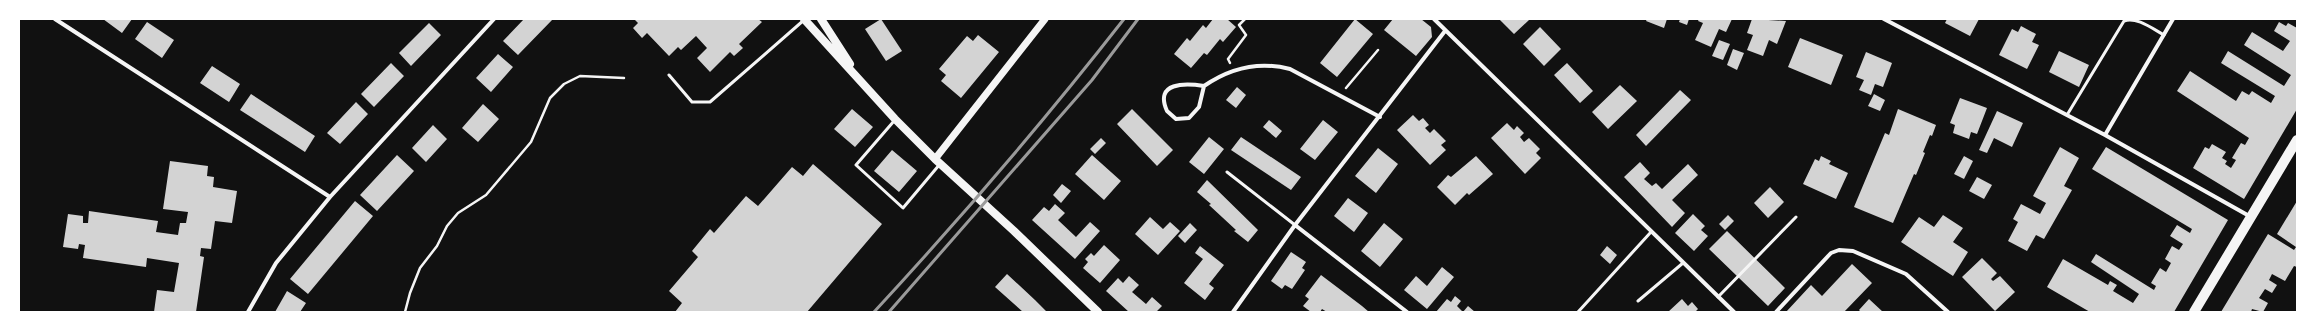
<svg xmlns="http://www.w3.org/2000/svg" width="2316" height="331" font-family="Overpass,sans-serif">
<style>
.building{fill:#d3d3d3}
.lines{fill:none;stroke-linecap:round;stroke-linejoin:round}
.path{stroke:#f5f5f5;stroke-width:2.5}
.service{stroke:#f5f5f5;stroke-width:3}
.minor{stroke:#f5f5f5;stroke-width:4}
.tertiary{stroke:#f5f5f5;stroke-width:7}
.secondary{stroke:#f5f5f5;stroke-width:8}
.primary{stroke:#f5f5f5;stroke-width:10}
.rail{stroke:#9a9a9a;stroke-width:3}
</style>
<rect width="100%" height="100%" fill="#111"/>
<path class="building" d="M103 19H132L122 33Z
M524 19H553L518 55 503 41Z
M634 19H758L762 22 739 44 743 48 734 56 730 52 710 72 697 58 707 48 696 36 681 50 678 47 669 56 647 33 642 38 633 28 638 23Z
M881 19 902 51 886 61 865 29Z
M1213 19H1227L1236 27 1223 42 1220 39 1207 55 1204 53 1191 68 1174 54 1187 38 1190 41 1203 25 1206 28Z
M1355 19 1373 34 1337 77 1320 63Z
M1393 19H1421L1431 27 1432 37 1416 56 1384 30Z
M1499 19H1528L1529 20 1514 34Z
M1647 19H1667L1664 28 1646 21Z
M1680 19H1689L1687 25 1679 22Z
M1699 19H1732L1726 32 1719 29 1711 47 1695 40 1703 23 1698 21Z
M1752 19 1786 21 1777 44 1769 40 1763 56 1747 50 1753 35 1747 33Z
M1947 19H1979L1970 36 1945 23Z
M147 22 174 40 162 58 135 39Z
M2279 22 2286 26 2288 23 2297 28V109L2244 199 2193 168 2205 147 2209 149 2212 144 2226 152 2222 158 2227 161 2225 164 2231 168 2236 160 2232 158 2241 143 2245 145 2249 138 2177 91 2190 71 2236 101 2242 91 2249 95 2252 91 2271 103 2275 96 2221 63 2228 51 2284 86 2291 75 2244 45 2252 32 2283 51 2290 41 2274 31Z
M429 23 441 35 411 66 399 53Z
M2021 26 2036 34 2032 42 2039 45 2027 69 1999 55 2012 29 2018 32Z
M1540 27 1561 49 1544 66 1523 44Z
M978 35 999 52 961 98 941 81 946 75 939 69 967 36 973 41Z
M1800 38 1843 55 1831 85 1788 67Z
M1719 40 1730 44 1723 60 1712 56Z
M1733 49 1744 53 1737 70 1727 65Z
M2059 51 2089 65 2079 87 2049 72Z
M1866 52 1892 63 1883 87 1875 84 1871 95 1859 90 1864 80 1856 77Z
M498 54 513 67 491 92 476 78Z
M391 63 404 76 374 107 361 94Z
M1567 63 1593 91 1580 103 1554 75Z
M212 66 240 84 229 102 200 83Z
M1620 85 1637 101 1608 129 1592 112Z
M1237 87 1246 95 1236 108 1226 100Z
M1680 90 1691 100 1646 146 1636 135Z
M251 94 315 136 305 152 240 110Z
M1874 94 1885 100 1880 111 1868 106Z
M1960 98 1987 108 1977 134 1971 132 1969 139 1953 133 1955 125 1950 123Z
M356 102 368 114 340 144 327 133Z
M483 104 499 119 478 142 462 128Z
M852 109 873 127 855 147 834 129Z
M1132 109 1173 150 1157 166 1117 124Z
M1898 109 1936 125 1932 136 1930 135 1923 152 1925 153 1916 175 1914 174 1893 223 1854 207 1885 133 1889 135Z
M1997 111 2023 123 2012 147 1994 138 1987 153 1979 150Z
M1413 115 1419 121 1423 118 1429 125 1425 128 1430 133 1434 129 1446 141 1441 145 1446 150 1430 165 1397 130Z
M1269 120 1282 131 1276 138 1263 127Z
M1323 120 1338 132 1315 160 1300 149Z
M1507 123 1514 130 1517 126 1524 133 1520 137 1524 142 1529 138 1540 149 1536 153 1541 158 1525 174 1491 138Z
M433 125 447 139 426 162 412 148Z
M1209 137 1224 149 1204 174 1189 162Z
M1241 137 1301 177 1291 190 1231 150Z
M1101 138 1106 143 1095 154 1090 149Z
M2060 147 2079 158 2064 186 2072 190 2044 239 2036 235 2027 251 2008 241 2018 222 2013 219 2021 204 2040 214 2046 203 2033 196Z
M2106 147 2228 220 2174 312H2090L2047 287 2063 259 2108 285 2110 281 2117 285 2113 291 2133 303 2139 294 2091 262 2096 254 2154 290 2156 286 2151 283 2160 268 2166 272 2171 263 2165 259 2172 246 2179 250 2183 244 2170 236 2177 225 2190 233 2192 229 2092 169Z
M1378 148 1398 164 1376 193 1355 176Z
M892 150 917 171 899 192 874 171Z
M397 155 414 171 377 211 360 195Z
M1092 155 1121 181 1104 200 1075 174Z
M1476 156 1493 174 1469 195 1467 193 1455 205 1437 187 1448 175 1451 177Z
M1821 156 1831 161 1829 164 1848 173 1836 199 1803 184 1815 159 1819 161Z
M1964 156 1973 161 1964 179 1954 174Z
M170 161 208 166 207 176 214 177 213 187 237 191 232 223 215 221 211 249 201 248 200 256 204 257 196 312H154L157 290 174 292 179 263 147 258 146 267 83 258 85 245 79 244 78 249 63 247 68 214 83 216V223H88L89 211 158 221 156 232 178 235 180 223H186L188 212 163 209Z
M1640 162 1650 173 1644 179 1652 186 1656 183 1662 189 1688 164 1698 175 1672 200 1685 213 1672 227 1624 177Z
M813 164 882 224 807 312H675L682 303 669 291 698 257 692 251 710 229 714 233 746 196 758 206 792 167 803 176Z
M1977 177 1992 185 1984 199 1969 191Z
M1207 180 1258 230 1248 242 1234 231 1236 230 1209 205 1211 204 1197 192Z
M1062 184 1071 191 1061 203 1053 195Z
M1770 187 1784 202 1768 218 1754 203Z
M1348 198 1368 213 1354 232 1334 216Z
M355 201 373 216 308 294 290 279Z
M2297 201V267L2294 266 2285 281 2272 274 2269 280 2277 285 2272 293 2265 289 2259 298 2268 303 2263 312 2252 309 2251 312H2221L2268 234 2294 250 2296 247 2277 234Z
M1055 204 1065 213 1058 220 1076 237 1090 222 1100 231 1075 259 1032 220 1044 207 1049 211Z
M1693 214 1705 226 1701 230 1708 236 1694 251 1675 233Z
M1728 215 1734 221 1725 230 1719 224Z
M1943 215 1963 228 1953 242 1968 252 1953 276 1901 242 1919 217 1934 227Z
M1150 217 1163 229 1170 222 1180 231 1158 255 1135 234Z
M1190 223 1197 230 1185 243 1178 236Z
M1384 223 1403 239 1380 267 1361 251Z
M1727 231 1785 288 1768 306 1709 249Z
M1104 245 1120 260 1100 283 1083 268 1088 262 1085 259 1091 253 1094 256Z
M1200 246 1224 265 1209 284 1214 288 1205 300 1184 283 1203 259 1195 253Z
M1607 246 1617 255 1610 264 1600 255Z
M1291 252 1306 262 1302 268 1305 270 1292 289 1285 285 1282 289 1271 281Z
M1982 258 1997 273 1991 279 1993 281 2000 276 2015 292 1995 311 1962 277Z
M1852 264 1872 283 1844 312H1786L1811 285 1822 296Z
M1442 267 1454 277 1427 309 1404 290 1416 276 1427 286Z
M1007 274 1035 300 1047 312H1023L995 287Z
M1321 275 1362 306 1369 312H1327L1322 309 1320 312H1311L1303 306 1309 299 1305 296Z
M1129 276 1139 285 1132 292 1146 304 1152 297 1162 306 1156 312H1129L1106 291 1118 278 1123 283Z
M287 291 306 303 300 312H275Z
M1455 296 1461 301 1457 306 1463 312 1468 306 1475 312H1436L1447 299 1451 302Z
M1682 299 1688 306 1692 302 1698 309 1695 312H1668Z
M1869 299 1883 312H1861L1859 310Z"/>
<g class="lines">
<path class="path" d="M1230 63 1228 59 1246 35 1239 25 1245 19
M1346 88 1378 50
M405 312 410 293 420 268 437 246 447 226 458 213 486 195 531 142 550 98 564 84 580 76 624 78"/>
<path class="service" d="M669 75 692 102H710L804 20
M2067 115 2124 21C2136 16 2153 29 2164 35
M894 121 856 165 903 208 940 164
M1227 172 1295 225
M1718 297 1796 217
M1638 301 1683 263
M1578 312 1651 232"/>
<path class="minor" d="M55 19 330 197
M1434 19 1734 312
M1884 19 2105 135 2251 217
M1204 86C1185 83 1154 82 1167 111L1176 119 1189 118 1199 107 1204 86C1230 68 1259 61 1290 69L1380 117
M2105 135 2173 19
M1295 225 1407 312
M248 312 276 263 330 197 494 19
M1233 312 1295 225 1445 31
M1776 312 1831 253 1839 250 1853 251 1906 274 1948 312"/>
<path class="tertiary" d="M935 159 1045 19"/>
<path class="secondary" d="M804 19 895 119 935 159 1014 231 1098 312
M821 19 850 64"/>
<path class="primary" d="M2194 312 2297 140"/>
<path class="rail" d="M874 312C961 218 1045 120 1124 19
M889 312 1092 80 1138 19"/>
</g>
<rect width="2316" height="331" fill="none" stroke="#ffffff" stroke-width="40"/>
</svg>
